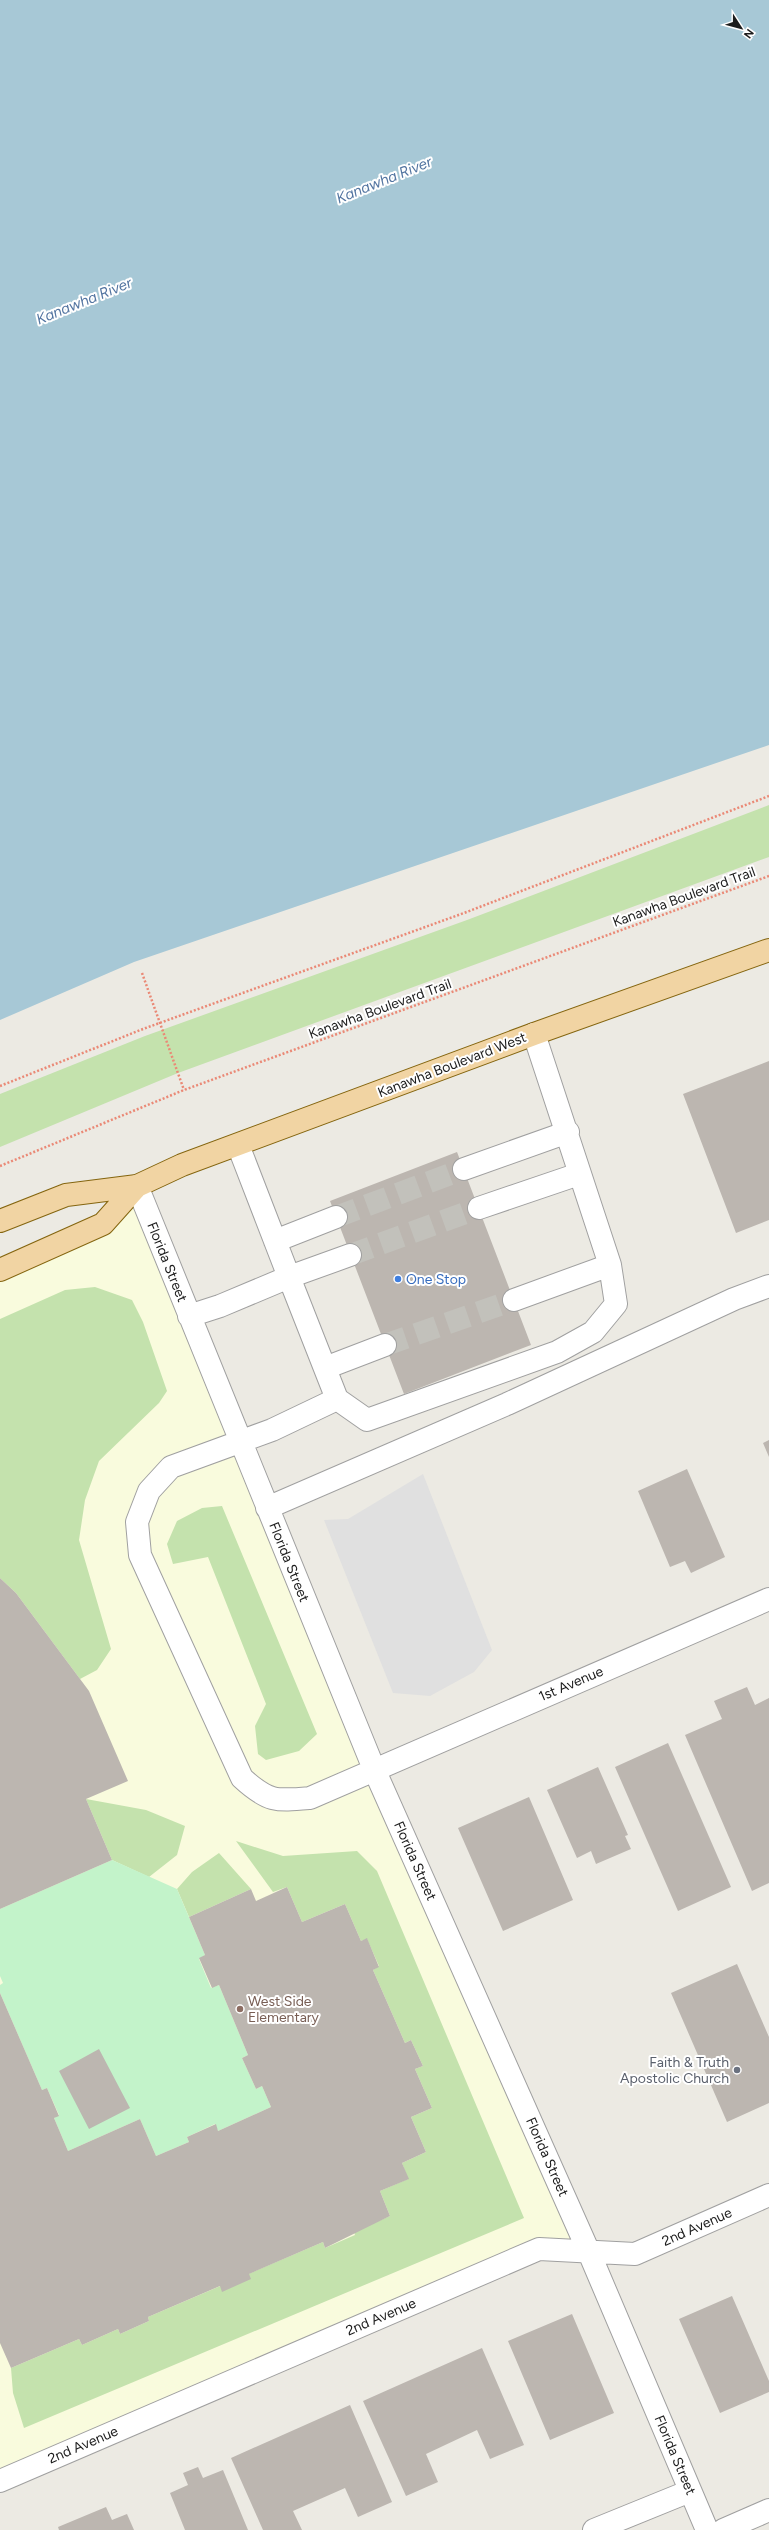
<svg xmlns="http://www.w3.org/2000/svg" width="769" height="2530" font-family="Figtree,sans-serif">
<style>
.education{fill:#f9fbdd}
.grass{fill:#c4e2ad}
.park{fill:#c3f3ca}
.parking{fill:#e0e0e0}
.water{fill:#a7c8d6}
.building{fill:#bcb6b0}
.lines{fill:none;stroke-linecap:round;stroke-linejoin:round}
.minor-tunnel{stroke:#c2c1bb;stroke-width:22;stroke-dasharray:22 11;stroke-linecap:butt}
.minor-casing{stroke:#a0a0a0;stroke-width:24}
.major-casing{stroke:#84650f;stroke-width:24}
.path{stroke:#ea8976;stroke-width:2.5;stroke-dasharray:2 2;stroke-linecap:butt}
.minor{stroke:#fff;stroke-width:22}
.major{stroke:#f1d4a3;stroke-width:22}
.shop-dot{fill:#3f7fe0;stroke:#fff;stroke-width:1.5}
.education-dot{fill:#8d6e63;stroke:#fff;stroke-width:1.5}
.worship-dot{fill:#6b7280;stroke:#fff;stroke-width:1.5}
.labels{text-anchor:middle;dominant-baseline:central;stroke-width:4;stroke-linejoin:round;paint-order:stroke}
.street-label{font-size:14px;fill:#1c1c1c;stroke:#fff}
.shop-label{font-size:14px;fill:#366cbe;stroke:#fff;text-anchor:start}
.education-label{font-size:14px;fill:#785e54;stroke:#fff;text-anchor:start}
.worship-label{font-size:14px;fill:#5b616d;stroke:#fff;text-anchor:end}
.water-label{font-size:15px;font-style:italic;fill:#5375a1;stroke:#fff}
</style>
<rect width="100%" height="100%" fill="#eceae3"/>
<path class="education" d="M137 1186 588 2250H547L0 2481V1270L80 1235Z"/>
<path class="grass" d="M769 805V857L178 1073 0 1147V1094L145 1036 467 920Z
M95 1287 132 1300 143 1322 167 1391 159 1403 99 1461 85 1500 79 1540 111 1649 97 1670 80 1679 16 1593 0 1578V1319L65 1290Z
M222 1506 317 1734 299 1751 266 1760 258 1754 255 1726 266 1704 208 1557 173 1564 167 1544 177 1521 202 1508Z
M86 1799 146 1810 185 1826 177 1855 149 1877 112 1860Z
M236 1841 283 1856 357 1851 377 1871 524 2218 24 2428 13 2393 11 2368 79 2339 82 2345 118 2329 120 2334 149 2321 148 2317 323 2242 325 2248 355 2235 354 2232 390 2216 380 2191 408 2179 402 2163 426 2152 411 2117 432 2108 415 2069 423 2066 411 2040 405 2043 373 1970 379 1966 367 1939 361 1941 345 1904 302 1922 287 1887 273 1892Z
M219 1853 251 1889 189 1917 177 1889 192 1872Z"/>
<path class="park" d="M112 1860 177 1889 205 1955 199 1959 211 1988 219 1985 248 2055 242 2058 256 2089 262 2086 271 2107 218 2131 215 2124 187 2137 189 2142 156 2156 140 2119 68 2151 54 2118 59 2115 47 2088 42 2090 0 1993V1985L3 1983 0 1976V1909Z"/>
<path class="parking" d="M423 1474 492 1650 474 1672 430 1696 393 1693 324 1520 348 1519Z"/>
<path class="water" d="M0 0H769V745L134 962 0 1020Z"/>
<path class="building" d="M769 1061V1220L736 1233 683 1094Z
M457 1152 531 1345 404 1394 330 1201Z
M769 1440V1457L763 1443Z
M687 1469 725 1557 691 1573 685 1561 670 1567 638 1491Z
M0 1578 16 1593 89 1691 128 1781 86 1799 112 1860 0 1909Z
M747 1687 755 1705 769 1698V1883L752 1891 685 1735 722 1719 714 1701Z
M668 1743 731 1887 678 1911 615 1767Z
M598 1767 628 1835 625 1836 631 1849 596 1864 591 1851 577 1858 547 1790Z
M529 1797 573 1900 503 1931 458 1828Z
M287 1887 302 1922 345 1904 361 1941 367 1938 379 1967 373 1970 405 2043 411 2040 423 2066 415 2069 432 2108 411 2117 426 2152 402 2163 409 2179 380 2191 390 2216 325 2248 323 2242 249 2274 251 2279 222 2292 220 2286 148 2317 149 2321 120 2334 118 2329 82 2345 79 2339 11 2368 0 2343V1993L42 2090 47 2088 59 2116 54 2118 68 2151 140 2119 156 2156 189 2142 187 2137 216 2124 218 2131 271 2107 262 2086 256 2089 242 2058 248 2055 219 1985 212 1988 199 1958 205 1955 189 1917 251 1889 256 1901Z
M737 1964 769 2037V2103L727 2122 671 1993Z
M99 2049 130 2108 89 2129 59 2071Z
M732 2296 769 2381V2392L720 2413 679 2319Z
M572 2314 614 2413 550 2440 508 2341Z
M482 2348 524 2445 490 2459 477 2430 426 2454 438 2482 406 2496 363 2401Z
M350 2405 392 2502 358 2517 345 2488 293 2511 302 2530H263L231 2458Z
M198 2467 203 2478 223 2470 248 2530H185L170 2493 188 2485 183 2473Z
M106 2507 112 2520 127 2514 134 2530H59L58 2527Z"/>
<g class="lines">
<path class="minor-tunnel" d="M336 1217 464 1169
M350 1255 479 1208
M385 1345 514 1300"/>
<defs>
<path id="minor" d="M238 1145 289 1277 350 1255
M464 1169 568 1132
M137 1186 374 1769 588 2250 707 2530
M479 1208 579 1174
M275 1241 336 1217
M514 1300 610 1265
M189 1316 220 1306 289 1277 337 1399 272 1430 171 1467 149 1491 137 1522 140 1555 242 1778C268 1802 276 1801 310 1798L769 1599
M325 1368 385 1345
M337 1399 367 1420 557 1352 593 1332 616 1304 610 1265 534 1034
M267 1508 507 1404 734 1299 769 1286
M0 2481 539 2249 635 2254 769 2195
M594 2530 690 2491
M723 2530 769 2510"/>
<path id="major" d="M0 1221 66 1195 137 1186 182 1165 534 1034 769 950
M0 1270 103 1224 137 1186"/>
</defs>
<use href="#minor" class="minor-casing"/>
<use href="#major" class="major-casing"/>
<path class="path" d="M142 973 184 1090
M0 1086 143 1029 464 913 769 796
M0 1166 184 1090 769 876"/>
<use href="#minor" class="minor"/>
<use href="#major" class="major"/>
</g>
<circle class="shop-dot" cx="398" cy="1279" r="4"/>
<circle class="education-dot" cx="240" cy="2009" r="4"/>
<circle class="worship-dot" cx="737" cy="2070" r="4"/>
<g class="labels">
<g class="street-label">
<text transform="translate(684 897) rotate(-20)">Kanawha Boulevard Trail</text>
<text transform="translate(380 1009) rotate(-20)">Kanawha Boulevard Trail</text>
<text transform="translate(452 1065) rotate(-21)">Kanawha Boulevard West</text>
<text transform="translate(167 1262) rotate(68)">Florida Street</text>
<text transform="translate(289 1562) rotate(68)">Florida Street</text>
<text transform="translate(571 1684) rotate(-23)">1st Avenue</text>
<text transform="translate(415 1861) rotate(66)">Florida Street</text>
<text transform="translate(547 2157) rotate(66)">Florida Street</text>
<text transform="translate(697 2227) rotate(-24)">2nd Avenue</text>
<text transform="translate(381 2317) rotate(-23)">2nd Avenue</text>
<text transform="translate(83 2445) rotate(-23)">2nd Avenue</text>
<text transform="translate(675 2455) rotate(67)">Florida Street</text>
</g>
<g class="shop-label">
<text x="406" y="1279">One Stop</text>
</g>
<g class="education-label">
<text x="248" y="2001">West Side<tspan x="248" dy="16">Elementary</tspan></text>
</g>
<g class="worship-label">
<text x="729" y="2062">Faith &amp; Truth<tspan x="729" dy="16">Apostolic Church</tspan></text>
</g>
<g class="water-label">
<text transform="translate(384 180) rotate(-22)">Kanawha River</text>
<text transform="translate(84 301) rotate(-22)">Kanawha River</text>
</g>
</g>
<g transform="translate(741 28) rotate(126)" stroke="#ffffff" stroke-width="3" paint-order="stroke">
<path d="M0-3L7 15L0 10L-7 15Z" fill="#1c1c1c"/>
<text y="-6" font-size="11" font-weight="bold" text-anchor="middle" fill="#1c1c1c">N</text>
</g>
</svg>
